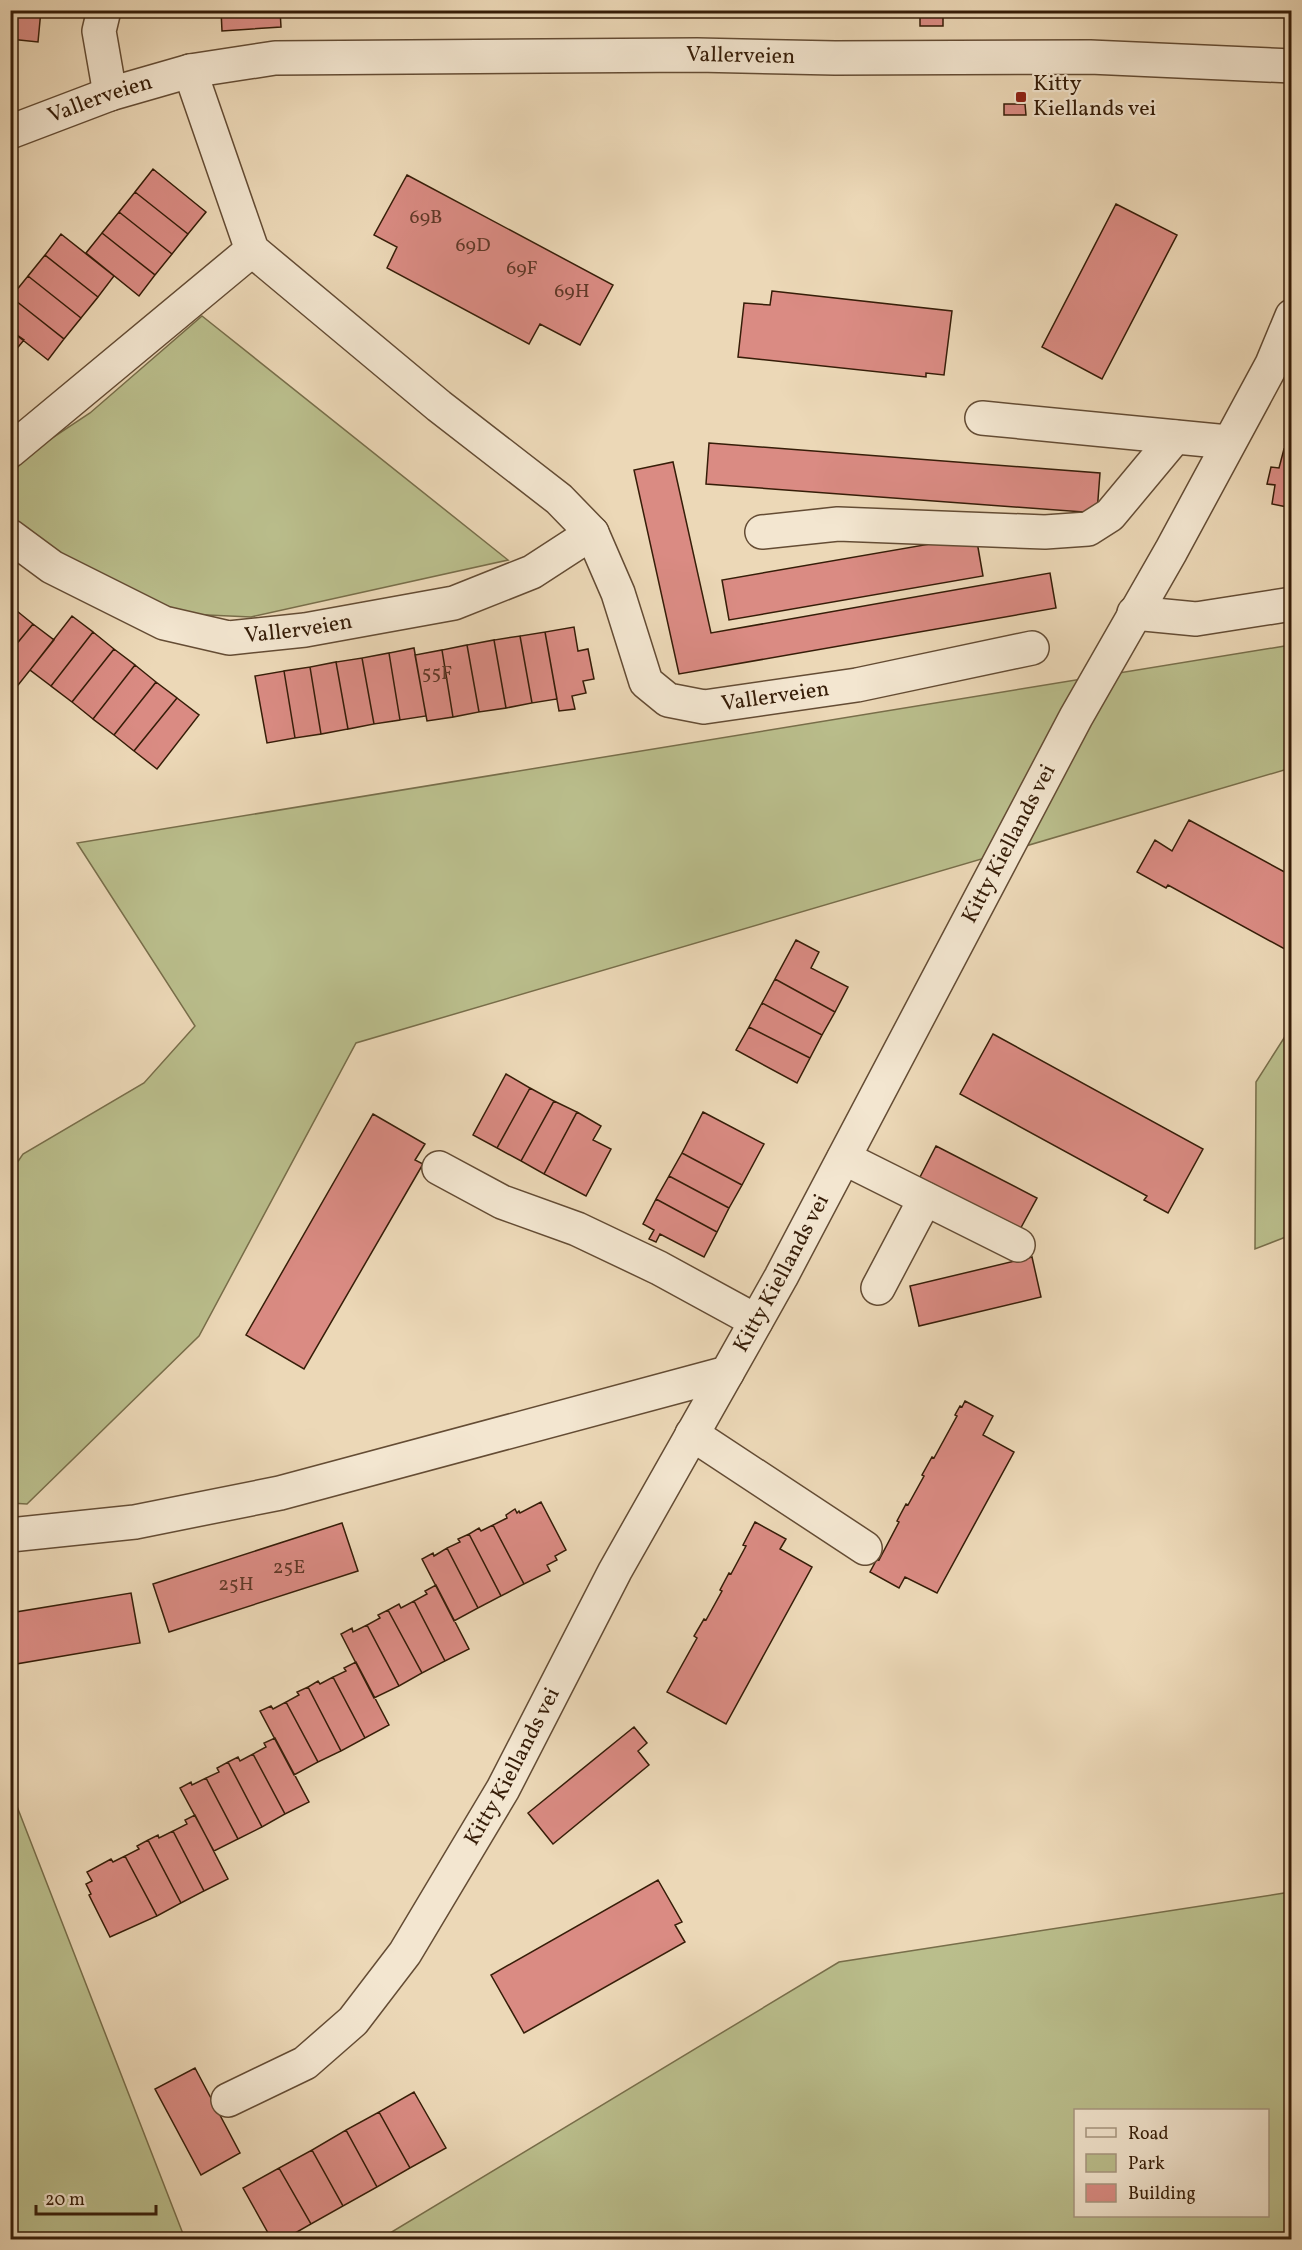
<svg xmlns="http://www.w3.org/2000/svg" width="1302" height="2250" font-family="Vollkorn,serif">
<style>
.green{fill:#babe8c;stroke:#786e4a;stroke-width:1.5;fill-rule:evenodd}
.building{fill:#da8b83;stroke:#361d08;stroke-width:1.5}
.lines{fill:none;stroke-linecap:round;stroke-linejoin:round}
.minor-casing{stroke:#644c34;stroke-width:36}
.minor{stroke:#f3e6d0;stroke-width:33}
.poi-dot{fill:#8f2418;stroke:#f3e6d0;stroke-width:2}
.labels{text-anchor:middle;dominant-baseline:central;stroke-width:4.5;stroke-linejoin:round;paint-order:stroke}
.number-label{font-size:20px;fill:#5f3827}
.street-label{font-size:22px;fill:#361d08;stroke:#f3e6d0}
.poi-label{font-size:22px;fill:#361d08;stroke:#f3e6d0;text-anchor:start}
</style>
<rect width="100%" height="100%" fill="#ecd8b7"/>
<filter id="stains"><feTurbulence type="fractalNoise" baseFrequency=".00333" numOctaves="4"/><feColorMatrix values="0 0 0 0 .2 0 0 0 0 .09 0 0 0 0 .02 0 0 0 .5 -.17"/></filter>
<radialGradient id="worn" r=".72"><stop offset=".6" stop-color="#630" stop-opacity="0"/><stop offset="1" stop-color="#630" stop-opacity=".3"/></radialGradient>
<path class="green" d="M202 316 508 560 251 617 186 614 83 570 16 521 11 504 10 479 25 456 90 413Z
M1291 645V768L356 1043 199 1336 27 1504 10 1503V1173L23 1154 144 1083 195 1026 77 843Z
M1291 1027V1235L1255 1249 1256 1082Z
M11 1791 185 2239H11Z
M1291 1892V2239H380L839 1962ZM1268 2110V2216H1076V2110Z"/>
<path class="building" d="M10 10H41L38 42 10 39Z
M221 10H280L281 27 222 31Z
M450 10H486V13L451 15Z
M920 15H943V26H920Z
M1004 104H1025L1026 115H1004Z
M153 169 206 212 188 234 135 192Z
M407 175 613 285 580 345 540 324 529 344 387 268 397 247 374 235Z
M135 192 188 234 172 254 119 212Z
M1116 204 1177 235 1102 379 1042 347Z
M119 212 172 254 155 275 102 233Z
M102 233 155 275 139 296 86 253Z
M61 234 114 276 98 297 45 255Z
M45 255 98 297 81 318 28 276Z
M28 276 81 318 64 339 11 297Z
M772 291 952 311 944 375 926 373V377L738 357 744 303 770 305Z
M11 297 64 339 48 360 10 330Z
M10 330 24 340 10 357Z
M709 443 1100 473 1097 513 706 484Z
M1284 449 1292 451V508L1272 504 1275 485 1267 484 1271 467 1279 468Z
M673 462 711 633 1050 573 1056 608 679 674 634 470Z
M976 536 983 576 729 620 722 580Z
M12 607 33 624 10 652V609Z
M72 616 93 632 51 686 30 670Z
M33 624 54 640 11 694 10 652Z
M574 627 578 651 588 649 594 679 583 681 586 693 572 696 575 709 559 711 545 632Z
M93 632 114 649 72 702 51 686Z
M545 632 557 699 532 703 520 636Z
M520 636 532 703 506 708 494 640Z
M494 640 506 708 479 712 467 645Z
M467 645 479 712 453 717 442 650Z
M414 648 426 716 400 720 389 653Z
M114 649 135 665 93 719 72 702Z
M442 650 453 717 427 721 415 655Z
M389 653 400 720 374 724 362 658Z
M362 658 374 724 348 729 336 662Z
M336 662 348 729 321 734 310 667Z
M135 665 156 682 114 735 93 719Z
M310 667 321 734 295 738 284 671Z
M284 671 295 738 267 743 255 676Z
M156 682 177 698 134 751 114 735Z
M177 698 199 715 157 769 134 751Z
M1189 820 1292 876V953L1168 885 1166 888 1137 872 1155 840 1172 851Z
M796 940 819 952 811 968 848 987 835 1012 775 979Z
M775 979 835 1012 822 1035 762 1003Z
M762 1003 822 1035 810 1058 749 1027Z
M749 1027 810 1058 797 1083 736 1050Z
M993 1034 1203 1149 1168 1213 1144 1200 1147 1196 960 1094Z
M506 1074 530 1088 497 1148 473 1135Z
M530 1088 554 1101 521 1161 497 1148Z
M554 1101 577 1112 544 1174 521 1161Z
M577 1112 601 1126 593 1140 611 1149 586 1196 544 1174Z
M703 1112 764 1144 742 1185 682 1153Z
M373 1114 425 1144 415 1160 423 1164 304 1369 246 1335Z
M936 1146 1037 1198 1018 1233 918 1181Z
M682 1153 742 1185 729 1208 669 1176Z
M669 1176 729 1208 717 1232 656 1199Z
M656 1199 717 1232 704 1257 660 1234 656 1242 649 1239 654 1230 643 1224Z
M1032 1257 1041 1297 919 1326 910 1286Z
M965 1401 993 1416 983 1435 1014 1452 937 1593 905 1577 899 1588 870 1572 877 1559 879 1560 899 1522 897 1521 906 1504 908 1505 924 1476 922 1475 932 1457 934 1458 957 1416 955 1415 960 1406 962 1407Z
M541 1502 566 1550 555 1556 557 1560 547 1565 550 1571 524 1584 493 1525 507 1518 506 1515 515 1509 517 1513 519 1511 520 1513Z
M755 1522 786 1539 780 1549 812 1567 726 1724 667 1692 697 1638 694 1636 704 1619 706 1620 722 1591 720 1590 729 1573 731 1574 746 1546 743 1545Z
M342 1523 358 1571 169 1632 153 1584Z
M493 1525 524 1584 501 1596 469 1534 479 1528 481 1531Z
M469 1534 501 1596 478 1608 447 1548 460 1542 458 1539Z
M447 1548 478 1608 454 1621 422 1559 433 1553 434 1556Z
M436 1585 469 1649 445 1661 414 1601 427 1594 425 1591Z
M131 1593 140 1643 10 1665V1613Z
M414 1601 445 1661 422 1673 388 1610 399 1604 401 1608Z
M388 1610 422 1673 399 1686 367 1625 380 1618 378 1615Z
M367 1625 399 1686 374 1698 341 1634 352 1628 353 1632Z
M356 1662 389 1725 365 1738 333 1677 346 1671 344 1668Z
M333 1677 365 1738 341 1751 308 1687 318 1681 320 1684Z
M308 1687 341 1751 318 1762 286 1702 299 1695 297 1692Z
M286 1702 318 1762 294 1775 260 1711 271 1706 273 1709Z
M634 1727 647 1743 638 1751 649 1765 553 1844 528 1813Z
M275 1738 309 1802 285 1814 253 1754 266 1747 264 1743Z
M253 1754 285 1814 262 1827 228 1762 238 1757 240 1761Z
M228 1762 262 1827 238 1839 206 1778 219 1772 217 1768Z
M206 1778 238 1839 214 1851 180 1788 191 1782 192 1785Z
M195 1815 228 1879 204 1891 173 1831 187 1824 185 1820Z
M173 1831 204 1891 181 1903 148 1840 158 1835 159 1838Z
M148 1840 181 1903 157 1916 125 1856 139 1849 137 1846Z
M125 1856 157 1916 110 1937 89 1895 91 1894 86 1884 92 1881 87 1872 111 1859 113 1862Z
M658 1880 682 1922 675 1925 685 1942 524 2033 491 1975Z
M195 2068 240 2153 201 2175 155 2089Z
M414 2092 446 2148 410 2168 379 2112Z
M379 2112 410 2168 377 2187 346 2130Z
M346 2130 377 2187 343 2206 312 2150Z
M312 2150 343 2206 311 2224 279 2168Z
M279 2168 311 2224 283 2240H272L243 2188Z"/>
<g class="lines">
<defs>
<g id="minor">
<path d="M104 10 99 31 110 94"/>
<path id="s1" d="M190 71 252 250 439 406 559 499 592 533 618 593 646 682 668 700 704 707 857 685 1032 648"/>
<path id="s2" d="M10 132 110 94 190 71 275 58 697 55 835 58 1090 57 1292 66"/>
<path d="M982 418 1228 442"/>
<path d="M10 451 252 250"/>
<path d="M762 532 838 524 1045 532 1088 529 1110 515 1175 437"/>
<path id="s3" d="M10 536 52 567 164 623 229 638 305 630 454 603 532 572 592 533"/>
<path d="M1134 613 1196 619 1292 604"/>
<path d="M844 1158 1018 1245"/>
<path d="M439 1168 502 1202 577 1229 659 1268 756 1321"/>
<path d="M878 1288 925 1199"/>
<path d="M692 1434 865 1548"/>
<path id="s4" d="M10 1535 135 1522 280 1493 727 1373 781 1277 1076 717 1171 551 1272 364 1292 316"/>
<path id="s5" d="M228 2100 305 2063 353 2021 405 1953 503 1789 615 1571 727 1373"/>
</g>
</defs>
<use href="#minor" class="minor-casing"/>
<use href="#minor" class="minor"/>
</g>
<rect class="poi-dot" x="1015" y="91" width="12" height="12" rx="3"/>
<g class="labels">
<g class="number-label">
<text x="426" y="218">69B</text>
<text x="473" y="246">69D</text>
<text x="522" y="269">69F</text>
<text x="572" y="292">69H</text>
<text x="437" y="674">55F</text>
<text x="289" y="1568">25E</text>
<text x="236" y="1585">25H</text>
</g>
<g class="street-label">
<text stroke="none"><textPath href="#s2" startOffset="742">Vallerveien</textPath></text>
<text stroke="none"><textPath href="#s2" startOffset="96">Vallerveien</textPath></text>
<text stroke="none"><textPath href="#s3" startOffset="314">Vallerveien</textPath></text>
<text stroke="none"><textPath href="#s1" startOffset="928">Vallerveien</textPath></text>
<text stroke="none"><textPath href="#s4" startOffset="1336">Kitty Kiellands vei</textPath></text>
<text stroke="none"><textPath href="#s4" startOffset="850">Kitty Kiellands vei</textPath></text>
<text stroke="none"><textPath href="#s5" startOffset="450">Kitty Kiellands vei</textPath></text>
</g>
<g class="poi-label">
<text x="1033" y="84">Kitty<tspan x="1033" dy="25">Kiellands vei</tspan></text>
</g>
</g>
<rect width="1302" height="2250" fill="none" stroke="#ecd8b7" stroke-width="36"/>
<rect x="12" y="12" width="1278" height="2226" fill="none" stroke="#361d08" stroke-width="3"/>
<rect x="18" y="18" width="1266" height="2214" fill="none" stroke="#361d08" stroke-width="1.5"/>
<rect x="1074" y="2109" width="195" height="108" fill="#f3e6d0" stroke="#a79680" stroke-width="1.5"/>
<rect x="1086" y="2128" width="30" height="9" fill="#f3e6d0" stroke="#a79680" stroke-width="1.5"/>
<text x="1128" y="2139" font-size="18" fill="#361d08">Road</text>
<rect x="1086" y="2154" width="30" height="18" fill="#babe8c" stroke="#a79680" stroke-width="1.5"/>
<text x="1128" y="2169" font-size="18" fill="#361d08">Park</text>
<rect x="1086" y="2184" width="30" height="18" fill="#da8b83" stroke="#a79680" stroke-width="1.5"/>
<text x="1128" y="2199" font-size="18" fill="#361d08">Building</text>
<path d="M36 2205v9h120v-9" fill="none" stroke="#361d08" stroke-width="3"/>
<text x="45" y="2205" font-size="18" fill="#361d08" stroke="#f3e6d0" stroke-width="4.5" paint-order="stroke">20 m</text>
<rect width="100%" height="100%" filter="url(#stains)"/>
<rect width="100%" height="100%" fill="url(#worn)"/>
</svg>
